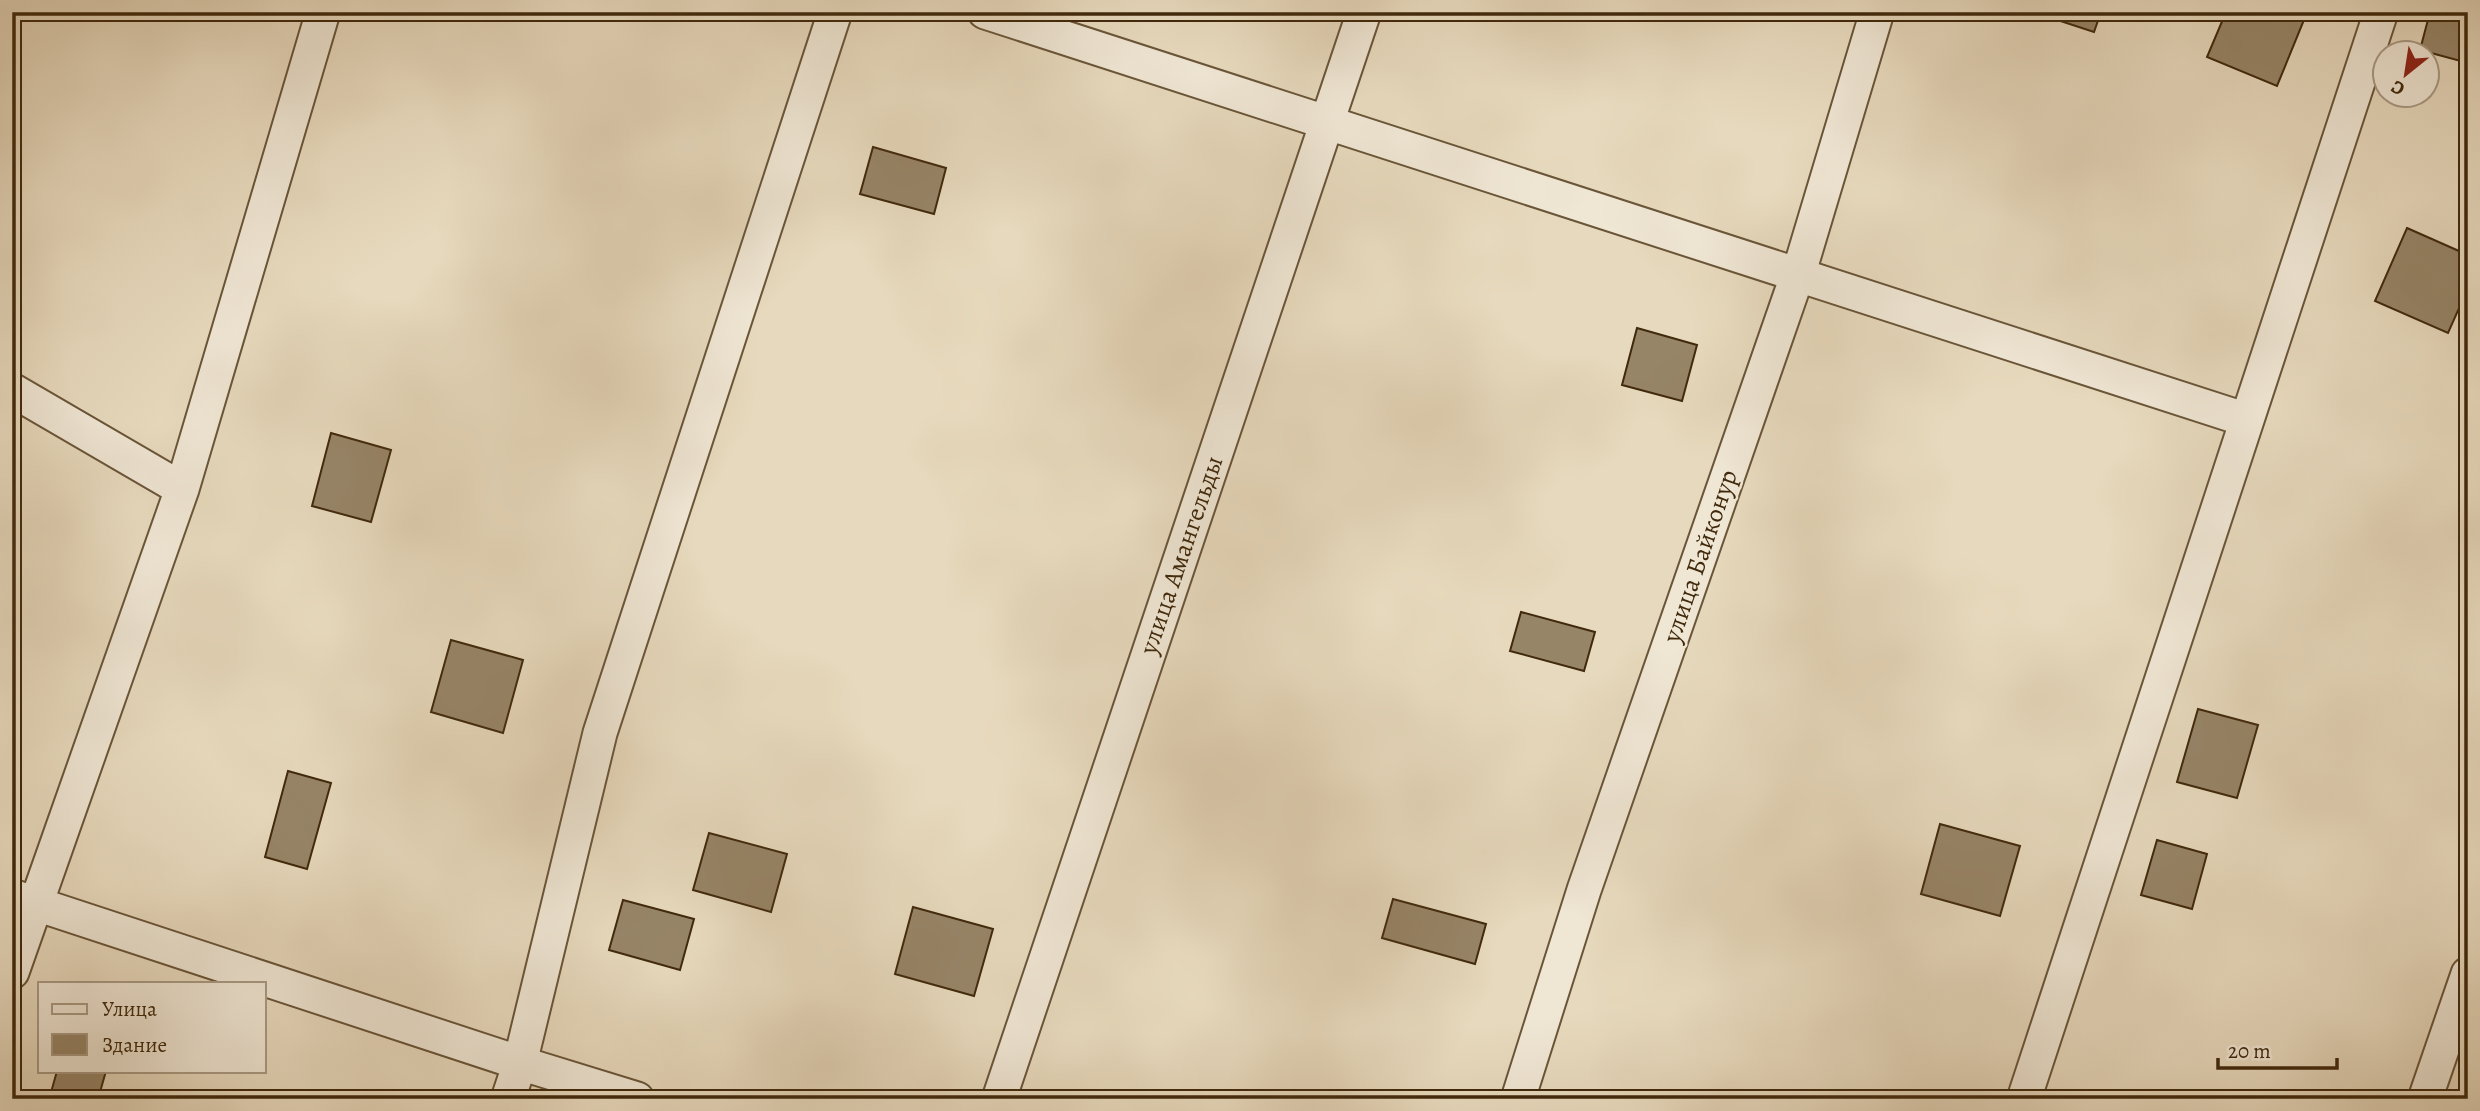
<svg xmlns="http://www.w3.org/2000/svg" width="2480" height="1111" font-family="Alegreya,serif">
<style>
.building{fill:#978568;stroke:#40290c;stroke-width:2}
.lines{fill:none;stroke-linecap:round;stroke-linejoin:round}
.street-casing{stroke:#6a5538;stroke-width:37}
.street{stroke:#efe6d4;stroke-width:33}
.labels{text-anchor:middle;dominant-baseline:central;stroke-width:5;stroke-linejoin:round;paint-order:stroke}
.street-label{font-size:26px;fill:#40290c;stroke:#efe6d4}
</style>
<rect width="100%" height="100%" fill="#e7d9bd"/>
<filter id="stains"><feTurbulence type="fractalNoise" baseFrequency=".00286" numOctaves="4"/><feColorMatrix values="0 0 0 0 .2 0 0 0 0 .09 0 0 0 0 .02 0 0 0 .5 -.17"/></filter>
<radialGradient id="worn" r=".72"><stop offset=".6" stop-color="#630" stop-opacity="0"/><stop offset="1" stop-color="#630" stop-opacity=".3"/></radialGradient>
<path class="building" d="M2033 12H2101L2094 32Z
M2226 12H2300L2306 15 2277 86 2207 57Z
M2430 12H2439L2468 20V63L2420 50Z
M873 147 946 168 934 214 860 194Z
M2407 228 2468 255V288L2448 333 2375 301Z
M1637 328 1697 345 1682 401 1622 385Z
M331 433 391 450 371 522 312 506Z
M1521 612 1595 632 1584 671 1510 651Z
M451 640 523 660 503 733 431 712Z
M2198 709 2258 725 2237 798 2177 782Z
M288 771 331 783 307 869 265 857Z
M1940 824 2020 846 2000 916 1921 894Z
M709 833 787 854 771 912 693 890Z
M2157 840 2207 854 2192 909 2141 895Z
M1393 899 1486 924 1475 964 1382 938Z
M623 900 694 919 680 970 609 950Z
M913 907 993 929 974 996 895 974Z
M57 1071H106L98 1099H60L50 1096Z"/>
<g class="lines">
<defs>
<path id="street" d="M985 12 2247 420
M12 390 182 489
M12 896 520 1063 637 1099
M12 972 182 489 323 12
M508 1099 520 1063 600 733 835 12
M999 1099 1364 12
M1518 1099 1584 890 1803 259 1877 12
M2024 1099 2381 12
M2425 1099 2468 974"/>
</defs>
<use href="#street" class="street-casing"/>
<use href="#street" class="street"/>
</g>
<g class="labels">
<g class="street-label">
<text transform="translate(1181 555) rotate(-71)">улица Амангельды</text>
<text transform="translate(1700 556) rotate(-71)">улица Байконур</text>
</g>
</g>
<rect width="2480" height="1111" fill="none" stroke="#e7d9bd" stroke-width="42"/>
<rect x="14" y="14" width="2452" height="1083" fill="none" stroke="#40290c" stroke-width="3.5"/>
<rect x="21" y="21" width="2438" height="1069" fill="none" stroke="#40290c" stroke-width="2"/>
<rect x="38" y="982" width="228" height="91" fill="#efe6d4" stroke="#a99a84" stroke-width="2"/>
<rect x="52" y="1004" width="35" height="10" fill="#efe6d4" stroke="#a99a84" stroke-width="2"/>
<text x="102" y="1016" font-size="21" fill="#40290c">Улица</text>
<rect x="52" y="1034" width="35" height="21" fill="#978568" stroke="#a99a84" stroke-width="2"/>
<text x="102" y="1052" font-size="21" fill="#40290c">Здание</text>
<g transform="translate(2406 74) rotate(210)"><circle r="33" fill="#efe6d4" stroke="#a99a84" stroke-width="2"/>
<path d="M0-5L12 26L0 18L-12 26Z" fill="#8f2418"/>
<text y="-10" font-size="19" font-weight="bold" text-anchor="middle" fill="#40290c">С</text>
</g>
<path d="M2218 1058v10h119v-10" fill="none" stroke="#40290c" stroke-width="3.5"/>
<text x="2228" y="1058" font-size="21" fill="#40290c" stroke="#efe6d4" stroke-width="5" paint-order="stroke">20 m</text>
<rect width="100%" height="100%" filter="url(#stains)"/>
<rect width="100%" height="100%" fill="url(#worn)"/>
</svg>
